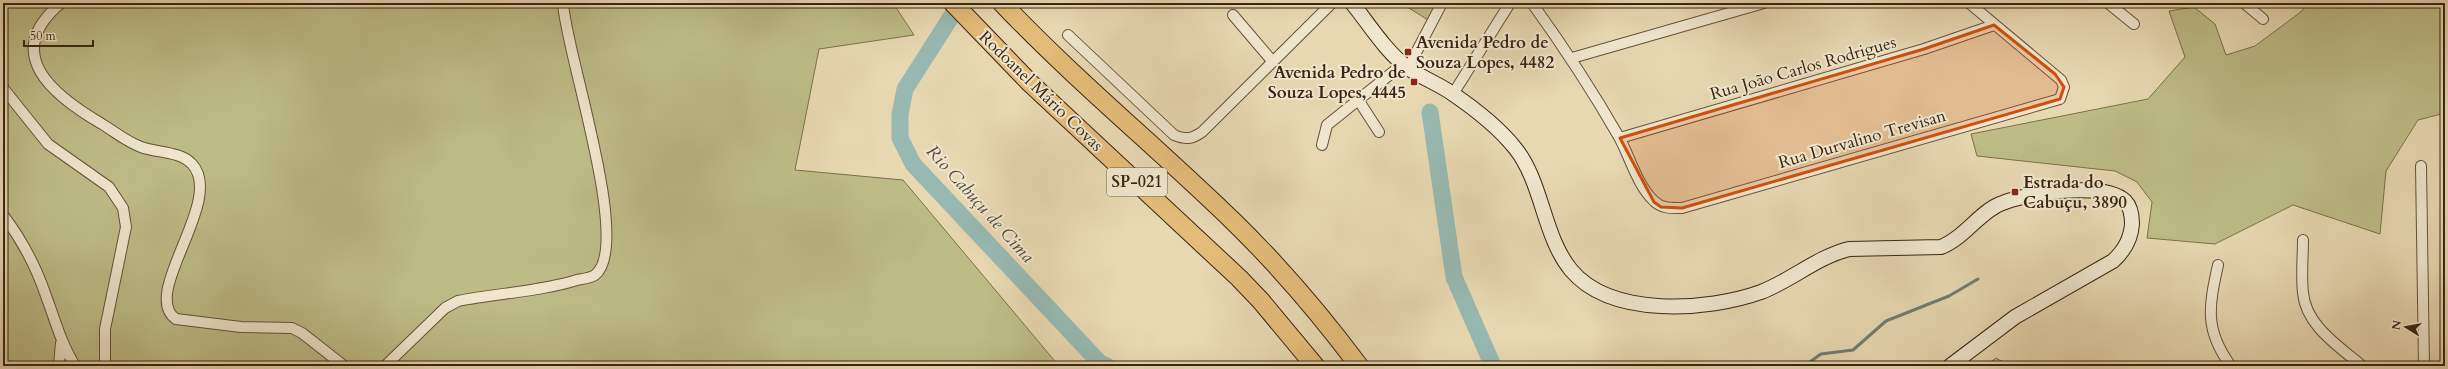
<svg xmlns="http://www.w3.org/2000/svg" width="2448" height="369" font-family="Cardo,serif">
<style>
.green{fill:#bdbc87;stroke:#7c704c}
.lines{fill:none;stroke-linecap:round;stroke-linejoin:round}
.stream{stroke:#727d71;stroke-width:3}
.river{stroke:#97b9b1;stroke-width:17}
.minor-casing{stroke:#66513a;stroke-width:12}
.secondary-casing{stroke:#3b2412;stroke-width:16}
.motorway-casing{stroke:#3b2412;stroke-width:20}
.minor{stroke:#efe6cd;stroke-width:10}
.secondary{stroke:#efe6cd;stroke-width:14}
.motorway{stroke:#e4bc79;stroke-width:18}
.marked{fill:#ce510d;fill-opacity:0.2;stroke:#ce510d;stroke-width:3;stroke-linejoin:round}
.poi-dot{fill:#8f2418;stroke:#efe6cd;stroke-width:1.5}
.labels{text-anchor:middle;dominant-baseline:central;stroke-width:4;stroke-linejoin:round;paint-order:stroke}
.shield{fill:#efe6cd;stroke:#715e4a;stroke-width:1}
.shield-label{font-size:16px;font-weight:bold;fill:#3b2412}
.poi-label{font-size:17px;font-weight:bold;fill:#3b2412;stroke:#efe6cd;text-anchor:start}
.street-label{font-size:17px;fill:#3b2412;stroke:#efe6cd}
.water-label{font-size:18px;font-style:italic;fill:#52493a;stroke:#efe6cd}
</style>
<rect width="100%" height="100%" fill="#e7d8b2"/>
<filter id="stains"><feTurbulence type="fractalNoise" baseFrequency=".005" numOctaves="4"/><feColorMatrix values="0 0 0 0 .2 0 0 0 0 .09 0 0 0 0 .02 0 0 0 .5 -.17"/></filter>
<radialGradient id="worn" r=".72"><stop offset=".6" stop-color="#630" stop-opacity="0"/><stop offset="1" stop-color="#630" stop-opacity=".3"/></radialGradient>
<path class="green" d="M3 3H893L914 35 819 49 795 170 903 180 1059 366H3Z
M1401 3H1437L1428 20Z
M2306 3H2445V113L2418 120 2386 171 2380 234 2293 205 2215 244 2147 238 2152 202 2137 182 2115 171 1977 156 1971 134 2148 99 2185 57 2169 11 2194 7 2215 24 2226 55 2255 46 2302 11Z
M1996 358 2010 366H1985Z"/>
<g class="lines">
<path class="stream" d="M1804 366 1821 354 1853 350 1886 321 1949 296 1978 279"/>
<path class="river" d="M960 3 905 89 900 115V138L913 164 1100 363 1107 366
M1430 112 1454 277 1493 366"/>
<defs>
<path id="minor" d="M61 3C0 54 54 96 102 124 115 132 127 142 141 147 157 153 180 151 192 164 226 200 139 294 176 319L241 327 292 328 302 333 344 366
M1532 3C1563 46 1592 90 1619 137 1630 157 1637 185 1654 201 1662 209 1672 208 1682 208L2060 99 2064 87 2061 80 1969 3
M2108 3 2134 24
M2244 3 2263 19
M1233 15 1273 62
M1068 35 1174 135C1186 140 1192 139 1202 132L1332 3
M1572 58 1764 3
M1408 68 1442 3
M3 88 48 144 109 187 123 208 126 227 105 329V366
M1453 94 1510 3
M1359 101 1379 132
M1620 138 1924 49 1994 25
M1322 145 1327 125 1403 64
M2421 166 2424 366
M3 215C22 240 36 266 46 296 56 322 60 341 75 366
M2303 240C2303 257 2301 275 2303 293 2306 326 2339 346 2362 366
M2218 265C2209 306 2204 330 2231 366
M59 366 61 343
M385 366 445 308 458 301C498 293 538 292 577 280 582 279 591 278 595 275 633 246 565 50 563 3"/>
<path id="secondary" d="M1352 3C1369 24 1386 52 1408 68 1422 78 1439 84 1453 94 1475 109 1499 128 1515 148 1543 183 1543 236 1571 270 1611 318 1708 311 1761 292 1792 280 1817 257 1849 249L1941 247C1964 238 1980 212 2000 204 2024 193 2105 181 2125 201 2130 206 2132 216 2132 224 2131 239 2124 251 2113 261L2015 317 1950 366"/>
<path id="motorway" d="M953 3 1030 83 1239 278 1261 301 1315 366
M1002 3C1075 80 1157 147 1234 222 1279 266 1321 315 1359 366"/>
</defs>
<use href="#minor" class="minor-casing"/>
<use href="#secondary" class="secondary-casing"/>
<use href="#motorway" class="motorway-casing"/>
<use href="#minor" class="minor"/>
<use href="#secondary" class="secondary"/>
<use href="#motorway" class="motorway"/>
</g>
<path class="marked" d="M1994 25 2055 74 2064 87 2060 99 1682 208 1661 207 1654 202 1620 138 1924 49Z"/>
<g class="poi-dot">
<rect x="1404" y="48" width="8" height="8" rx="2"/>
<rect x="1410" y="78" width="8" height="8" rx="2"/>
<rect x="2011" y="188" width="8" height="8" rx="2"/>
</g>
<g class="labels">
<rect class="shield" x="1107" y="168" width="60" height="28" rx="3"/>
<g class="shield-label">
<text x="1137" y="182">SP-021</text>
</g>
<g class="poi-label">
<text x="1416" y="42">Avenida Pedro de<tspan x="1416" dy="20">Souza Lopes, 4482</tspan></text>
<text x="1406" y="72" text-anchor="end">Avenida Pedro de<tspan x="1406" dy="20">Souza Lopes, 4445</tspan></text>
<text x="2023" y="182">Estrada do<tspan x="2023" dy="20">Cabuçu, 3890</tspan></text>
</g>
<g class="street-label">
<text transform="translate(1803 68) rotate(-16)">Rua João Carlos Rodrigues</text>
<text transform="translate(1041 91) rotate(44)">Rodoanel Mário Covas</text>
<text transform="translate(1862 139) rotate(-16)">Rua Durvalino Trevisan</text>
</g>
<g class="water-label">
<text transform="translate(980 204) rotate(48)">Rio Cabuçu de Cima</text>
</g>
</g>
<rect width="2448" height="369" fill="none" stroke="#e7d8b2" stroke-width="16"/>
<rect x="4" y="4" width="2440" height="361" fill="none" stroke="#3b2412" stroke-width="2"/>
<rect x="8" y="8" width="2432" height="353" fill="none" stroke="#3b2412"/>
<g transform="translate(2406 327) rotate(281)" stroke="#efe6cd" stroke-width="3" paint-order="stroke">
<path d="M0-3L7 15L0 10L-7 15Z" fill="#3b2412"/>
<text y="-6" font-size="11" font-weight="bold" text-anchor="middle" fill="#3b2412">N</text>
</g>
<path d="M24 40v6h69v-6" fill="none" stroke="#3b2412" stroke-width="2"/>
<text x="30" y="40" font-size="12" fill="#3b2412" stroke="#efe6cd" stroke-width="3" paint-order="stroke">50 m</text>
<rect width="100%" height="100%" filter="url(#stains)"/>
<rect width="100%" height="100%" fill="url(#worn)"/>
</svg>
